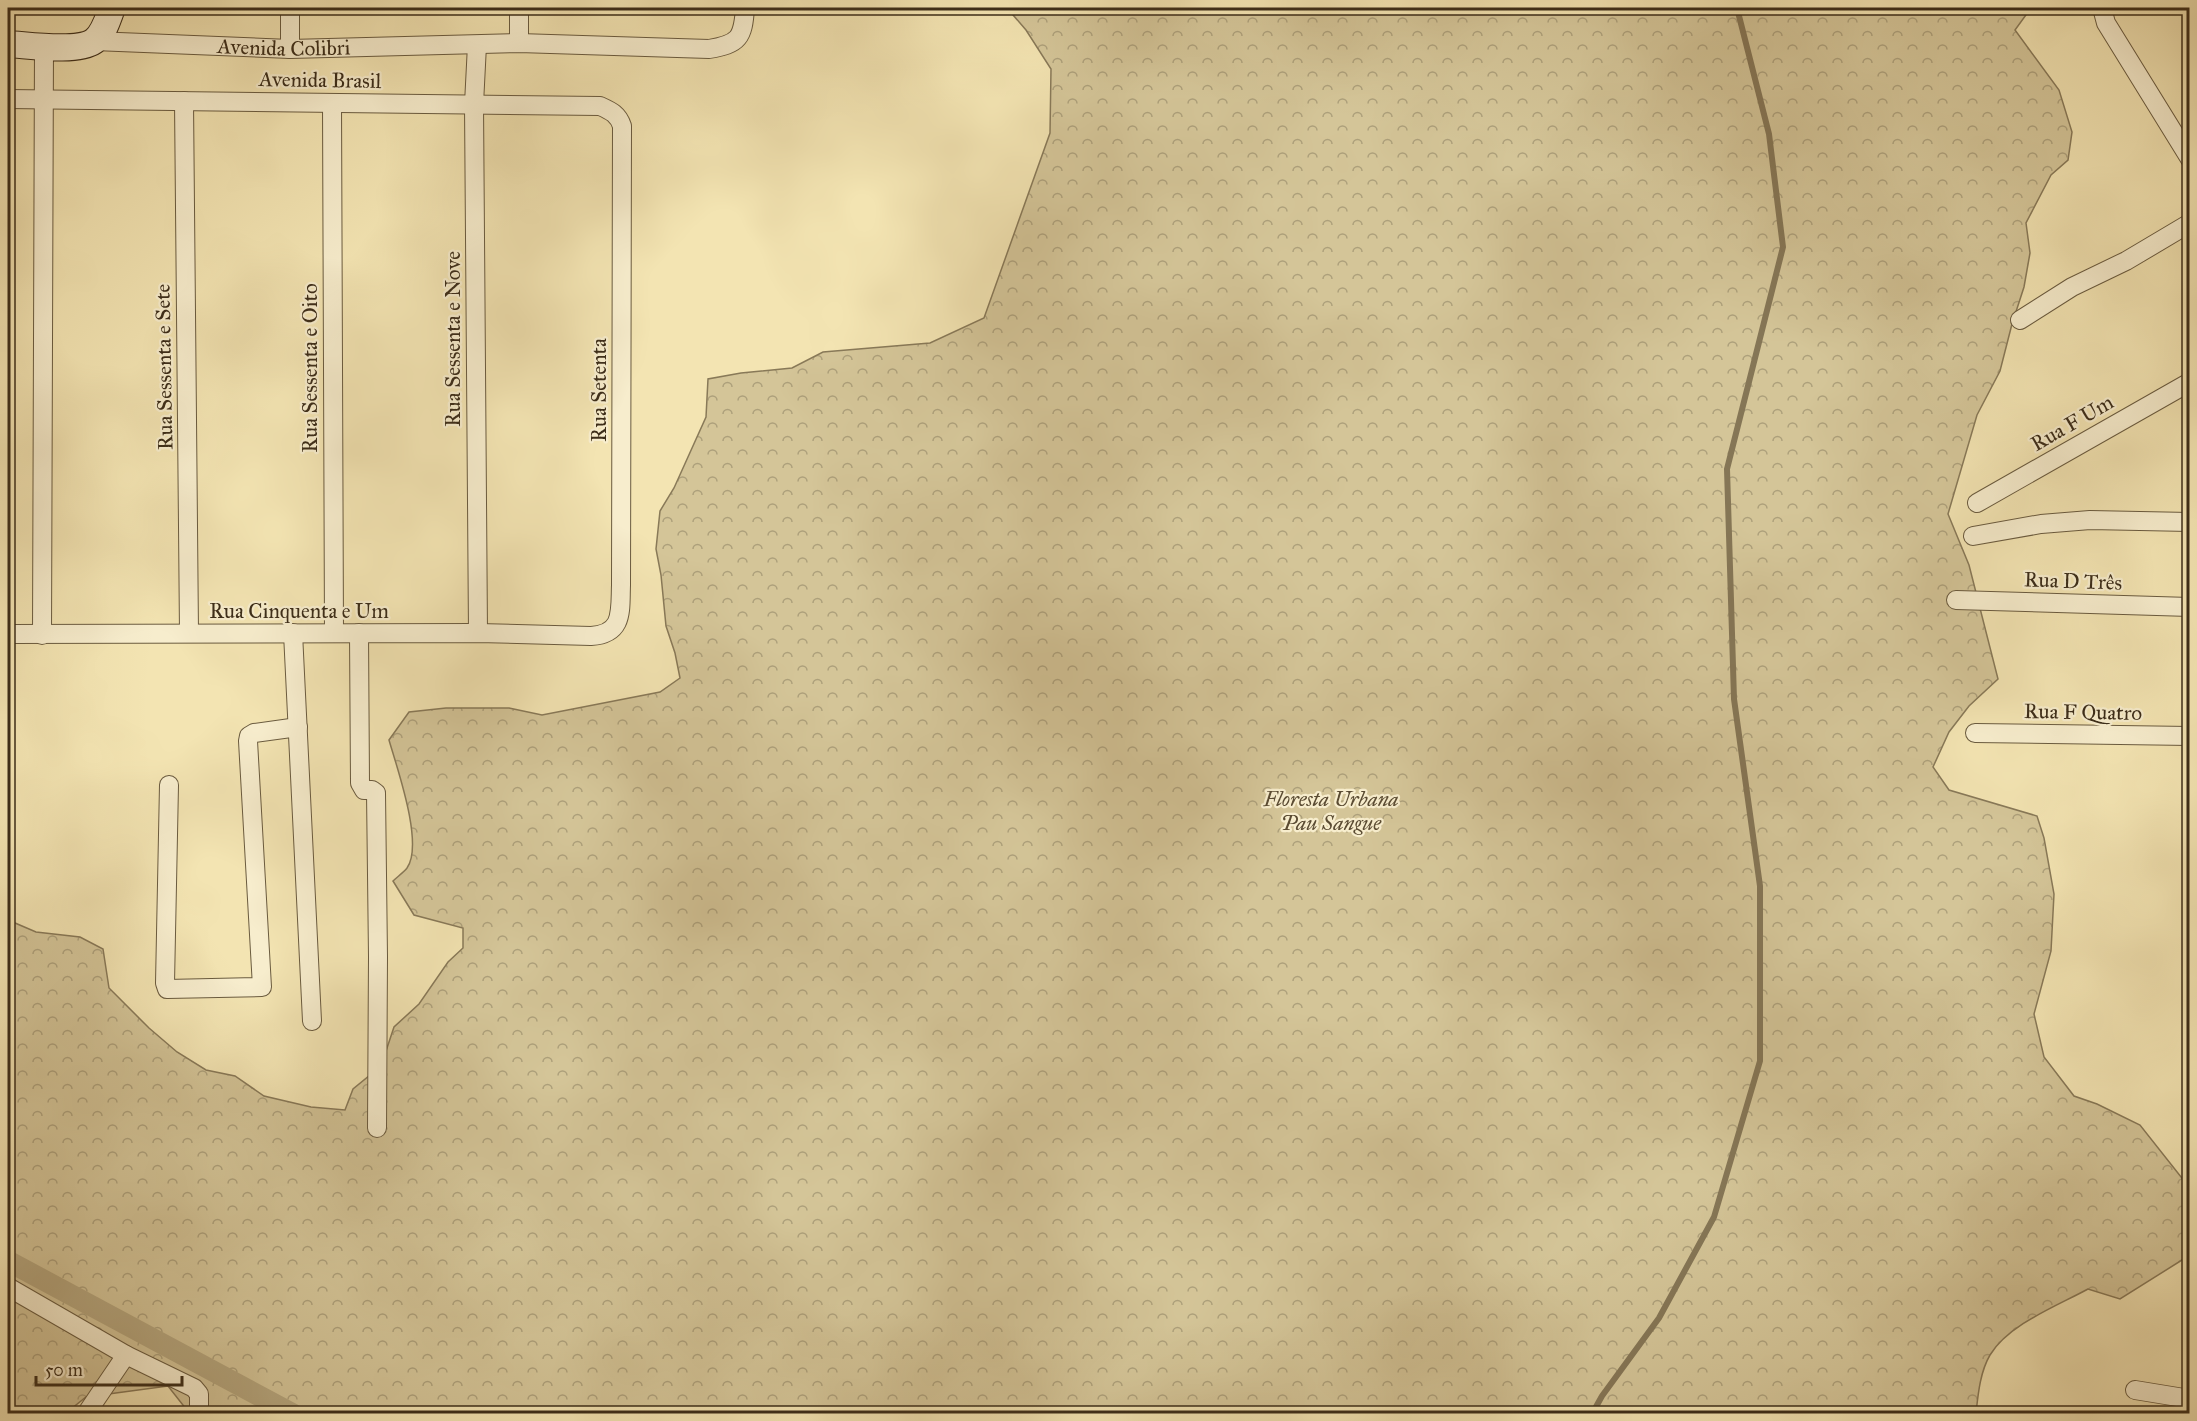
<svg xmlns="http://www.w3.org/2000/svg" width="2197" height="1421" font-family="'IM FELL Great Primer',serif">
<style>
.forest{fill:url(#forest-crowns);stroke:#887958;stroke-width:1.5}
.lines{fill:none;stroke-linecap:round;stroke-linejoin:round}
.stream{stroke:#857656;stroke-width:6}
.canal{stroke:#b5a67e;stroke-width:21}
.building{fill:url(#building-back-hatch);stroke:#3c2d19;stroke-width:1.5;filter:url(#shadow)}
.minor-casing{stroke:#6a5b3f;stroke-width:20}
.secondary-casing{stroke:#3c2d19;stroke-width:28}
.minor{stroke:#f7edcd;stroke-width:18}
.secondary{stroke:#f7edcd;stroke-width:26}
.labels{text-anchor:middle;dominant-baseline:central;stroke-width:4.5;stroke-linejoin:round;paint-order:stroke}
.street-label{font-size:21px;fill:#3c2d19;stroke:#f7edcd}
.park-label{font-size:21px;font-style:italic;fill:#5a4b32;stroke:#f7edcd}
</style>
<defs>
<pattern id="forest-crowns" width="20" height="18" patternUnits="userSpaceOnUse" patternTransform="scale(1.5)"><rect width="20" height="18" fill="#d4c598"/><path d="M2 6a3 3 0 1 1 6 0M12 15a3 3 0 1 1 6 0" fill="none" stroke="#ada07b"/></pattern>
<pattern id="building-back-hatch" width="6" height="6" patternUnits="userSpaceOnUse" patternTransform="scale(1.5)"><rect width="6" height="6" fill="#9b8c69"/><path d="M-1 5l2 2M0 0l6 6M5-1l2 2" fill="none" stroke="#807356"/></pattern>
<filter id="shadow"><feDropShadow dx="5.5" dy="5.5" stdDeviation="1.5" flood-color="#0004"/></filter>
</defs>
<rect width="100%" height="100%" fill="#f3e4b2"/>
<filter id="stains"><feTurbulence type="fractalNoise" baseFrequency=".00333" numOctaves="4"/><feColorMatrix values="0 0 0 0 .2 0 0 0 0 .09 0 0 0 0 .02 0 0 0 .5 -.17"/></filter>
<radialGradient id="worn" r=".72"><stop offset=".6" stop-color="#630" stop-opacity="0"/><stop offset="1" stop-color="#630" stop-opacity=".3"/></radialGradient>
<path class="forest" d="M1007 8H2031L2015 30 2059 90 2072 132 2068 160 2051 175 2026 223 2030 253 2024 287 2012 324 2000 371 1977 415 1948 514 1969 565 1998 679 1969 706 1949 732 1933 767 1949 790 2037 816 2044 838 2054 894 2051 951 2034 1014 2044 1057 2074 1096 2097 1104 2140 1125 2189 1187 2190 1255 2120 1299 2088 1289C2057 1306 2009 1324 1990 1355 1980 1372 1978 1395 1976 1413L190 1414 168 1386 86 1397 66 1413H8V920L36 932 80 937 103 949 109 988 149 1028 177 1052 206 1070 235 1076 264 1096 311 1107 345 1110 353 1089 381 1066 394 1027 419 1004 448 962 463 948V928L414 915 393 881C397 877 404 872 407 868 424 844 397 768 389 740L409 712 446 708H509L542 715 660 692 680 678 675 653 666 626 661 575 656 549 660 511 674 488 706 417 708 379 741 373 792 368 823 352 930 343 984 318 1050 133 1051 69 1026 30Z"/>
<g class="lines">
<path class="stream" d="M1592 1414 1602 1396 1659 1318 1714 1217 1760 1061V886L1734 699 1727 469 1783 247 1769 134 1737 8"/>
<path class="canal" d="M8 1261 293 1414"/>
</g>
<path class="building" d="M214 8H234V10H214Z
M243 8H263V10H243Z
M320 8H340V10H320Z
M369 8H389V10H369Z
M398 8H418V10H398Z
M445 8H465V11L445 10Z
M474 8H495L494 11H474Z
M523 8H543V11H523Z
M552 8H572V11H552Z
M600 8H620V11H600Z
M629 8H649V11H629Z
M678 8H698V12L678 11Z
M707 8H727V12L707 11Z"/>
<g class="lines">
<defs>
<g id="minor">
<path d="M290 8V49"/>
<path d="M2102 8 2106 23 2190 159"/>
<path id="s1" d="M94 41 290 49 519 43 709 49C739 44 743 38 745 8"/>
<path d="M519 43V8"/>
<path d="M477 45 474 104 478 633"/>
<path d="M8 99 600 106C611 111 618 114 622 126L621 585C620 611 624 634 591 636L478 633 8 634"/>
<path d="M184 101 189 633"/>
<path d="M332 103 334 633"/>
<path d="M2020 320 2072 287 2126 261 2190 223"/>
<path d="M1977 503 2190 382"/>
<path d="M1973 536 2041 524 2090 520 2190 522"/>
<path d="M1956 600 2190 607"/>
<path d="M293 633 312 1021"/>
<path d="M359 633 360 783 364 790H372L376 793 378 957 377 1128"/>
<path d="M42 635 44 46"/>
<path d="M1975 733 2190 736"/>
<path d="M169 785 165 983 167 989 262 987 248 741 249 736 254 733 298 727"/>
<path d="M8 1287 126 1355 194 1388 199 1394V1414"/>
<path d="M2135 1390 2190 1399"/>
<path d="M86 1414 126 1355"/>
</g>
<path id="secondary" d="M8 44C28 45 77 53 94 41 104 34 108 18 112 8"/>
</defs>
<use href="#minor" class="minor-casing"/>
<use href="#secondary" class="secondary-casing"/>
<use href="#minor" class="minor"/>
<use href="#secondary" class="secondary"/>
</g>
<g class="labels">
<g class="street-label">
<text stroke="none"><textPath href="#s1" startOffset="190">Avenida Colibri</textPath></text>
<text transform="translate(320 80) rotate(1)">Avenida Brasil</text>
<text transform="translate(453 339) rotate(-90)">Rua Sessenta e Nove</text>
<text transform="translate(164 367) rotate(-91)">Rua Sessenta e Sete</text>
<text transform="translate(310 368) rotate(-90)">Rua Sessenta e Oito</text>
<text transform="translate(599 390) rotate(-90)">Rua Setenta</text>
<text transform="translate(2072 423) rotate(-30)">Rua F Um</text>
<text transform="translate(2073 581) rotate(2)">Rua D Três</text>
<text x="299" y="611">Rua Cinquenta e Um</text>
<text transform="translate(2083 712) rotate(1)">Rua F Quatro</text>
</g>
<g class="park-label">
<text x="1331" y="799">Floresta Urbana<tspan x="1331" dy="24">Pau Sangue</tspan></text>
</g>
</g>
<rect width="2197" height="1421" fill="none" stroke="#f3e4b2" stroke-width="30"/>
<rect x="9" y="9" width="2179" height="1403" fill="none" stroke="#3c2d19" stroke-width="3"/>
<rect x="15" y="15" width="2167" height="1391" fill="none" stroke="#3c2d19" stroke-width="1.5"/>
<path d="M36 1376v9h146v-9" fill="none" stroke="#3c2d19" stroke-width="3"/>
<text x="45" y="1376" font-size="18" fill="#3c2d19" stroke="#f7edcd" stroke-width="4.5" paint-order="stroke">50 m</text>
<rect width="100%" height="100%" filter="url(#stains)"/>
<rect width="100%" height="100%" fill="url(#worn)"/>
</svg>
